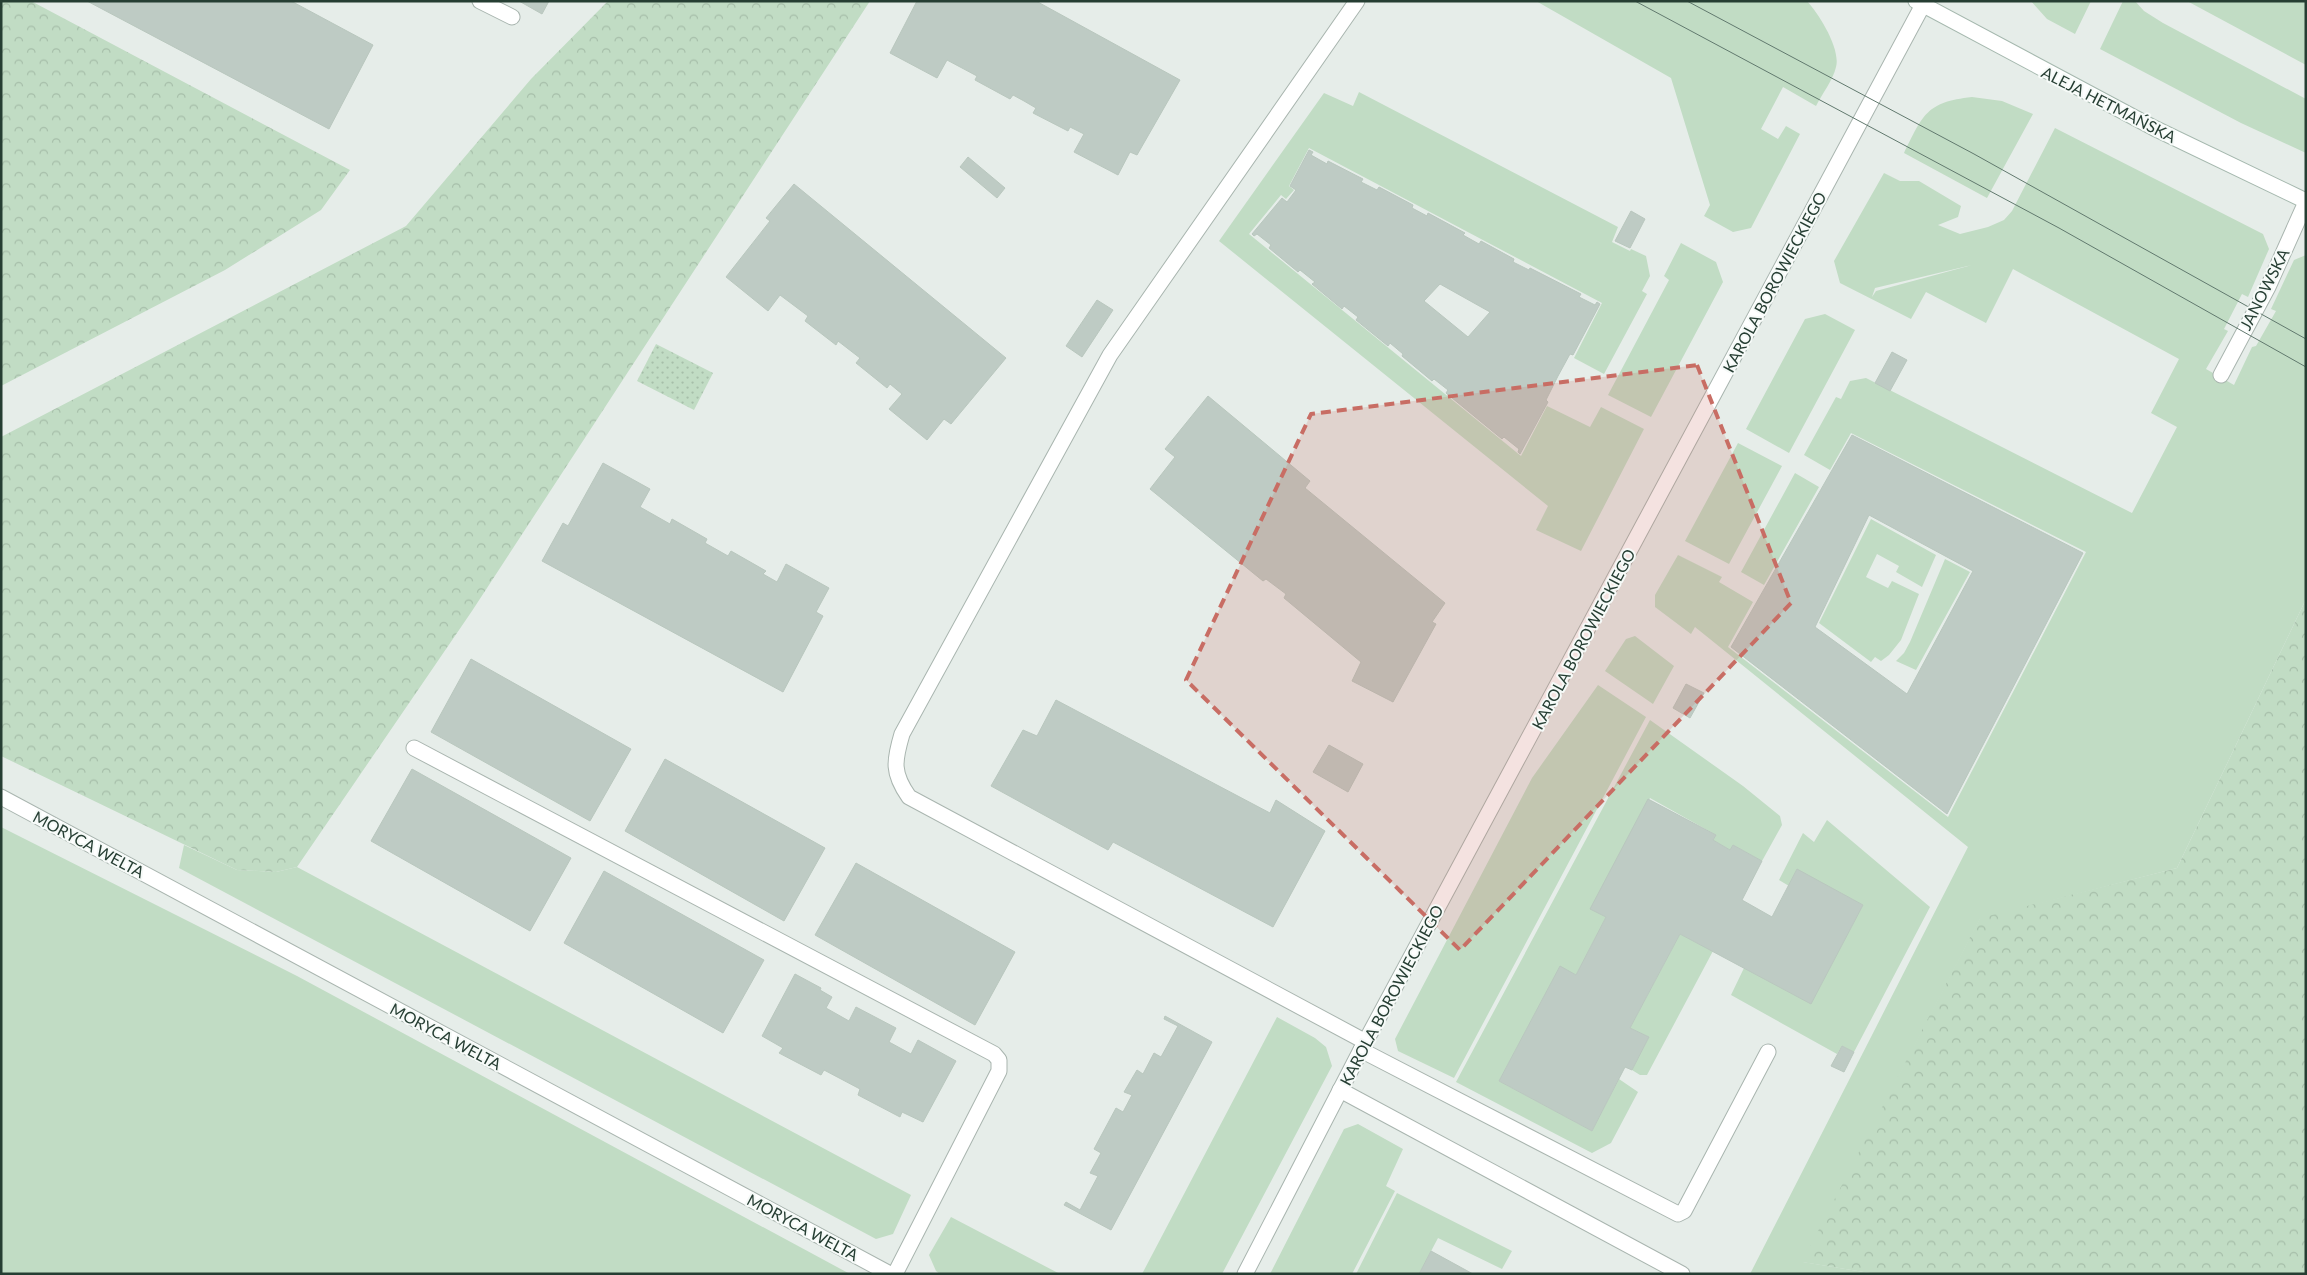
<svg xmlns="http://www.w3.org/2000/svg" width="2307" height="1275" font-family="Lato,sans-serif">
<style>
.grass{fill:#c1dcc4;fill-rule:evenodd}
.forest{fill:url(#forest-crowns)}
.park{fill:url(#park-dots)}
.building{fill:#becbc4;stroke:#b9c7be;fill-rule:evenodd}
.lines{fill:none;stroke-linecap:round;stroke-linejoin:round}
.lane-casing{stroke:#a9b5af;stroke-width:17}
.street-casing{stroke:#a9b5af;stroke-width:17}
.secondary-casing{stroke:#a5b8ae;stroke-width:17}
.lane{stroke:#fff;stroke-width:15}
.street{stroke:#fff;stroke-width:15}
.secondary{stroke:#fff;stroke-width:15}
.tram{stroke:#61796e;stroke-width:1}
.marked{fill:#c86d64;fill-opacity:0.2;stroke:#c86d64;stroke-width:4;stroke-dasharray:10 6;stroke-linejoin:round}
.labels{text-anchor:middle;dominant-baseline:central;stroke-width:4;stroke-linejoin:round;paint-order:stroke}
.street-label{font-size:16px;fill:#263e33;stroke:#f6faf8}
</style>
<defs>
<pattern id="forest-crowns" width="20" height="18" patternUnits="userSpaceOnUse" patternTransform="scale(1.25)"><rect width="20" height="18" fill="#c1dcc4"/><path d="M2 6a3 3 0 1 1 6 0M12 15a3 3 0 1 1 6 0" fill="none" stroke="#a6bea9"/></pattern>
<pattern id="park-dots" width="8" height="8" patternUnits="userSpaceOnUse" patternTransform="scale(1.25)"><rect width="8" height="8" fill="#c1dcc4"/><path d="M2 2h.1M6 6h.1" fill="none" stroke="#a6bea9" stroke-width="1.8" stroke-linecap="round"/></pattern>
</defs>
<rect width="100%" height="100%" fill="#e6ede9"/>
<path class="grass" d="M1536 1H1807C1819 14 1841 49 1836 67 1833 80 1822 94 1816 106L1783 87 1761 129 1778 139 1786 126 1800 134 1751 228 1733 232 1704 216 1710 205 1671 78Z
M2031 1H2091L2075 34 2047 19Z
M2123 1H2135L2144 11 2163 23 2306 99V153L2241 123 2100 49Z
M2187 1H2306V65Z
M1359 92 1618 227 1612 242 1630 251 1631 249 1646 256 1650 276 1642 291 1647 294 1604 374 1574 358 1602 303 1309 148 1289 186 1294 190 1286 199 1281 195 1249 234 1521 456 1547 406 1590 427 1601 407 1644 429 1581 551 1536 530 1548 506 1219 241 1324 93 1353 106Z
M1972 97 2002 101 2033 114 1987 198 1904 153C1923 115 1926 102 1972 97Z
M2055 128 2263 234 2269 249 2248 297 2242 294 2224 329 2228 331 2206 369 2234 385 2252 347 2256 346 2276 311 2271 309 2294 260 2306 255V599L2177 868 1980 919 1803 1262 1876 1274H1750L1968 847 1695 627 1691 634 1655 607V595L1678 555 1722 577 1719 582 1753 602 1728 647 1948 817 2086 552 1851 433 1830 470 1804 455 1836 397 1841 399 1850 381 1866 378 2132 513 2177 427 2151 413 2179 359 2013 269 1986 323 1926 292 1911 319 1840 283 1834 261 1884 173 1900 181H1919L1961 206 1958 217 1938 225 1960 234 1988 227 2004 220 2012 211ZM1972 265 1876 291 1872 297 1875 288Z
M1681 243 1716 262 1723 282 1651 417 1608 395 1669 280 1664 276Z
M1825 314 1855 330 1789 453 1746 429 1805 319Z
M1738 443 1782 466 1729 564 1685 541Z
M1795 473 1819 487 1764 585 1741 572Z
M1871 519 1936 555 1922 587 1896 572 1899 566 1877 554 1866 577 1888 588 1892 581 1919 594 1901 640 1889 655 1881 661 1875 657 1871 662 1819 623Z
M1945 559 1970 572 1916 670 1896 661 1904 653 1910 642Z
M1635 636 1674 666 1653 704 1605 671 1626 639Z
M1598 685 1646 717 1454 1078 1398 1051 1395 1039 1532 778Z
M1650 720 1743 786 1780 816 1782 825 1762 861 1733 845 1730 850 1713 840 1716 835 1650 798 1591 908 1606 917 1576 975 1560 967 1499 1081 1592 1131 1619 1079 1638 1092 1611 1143 1592 1153 1456 1082Z
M1827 820 1930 907 1854 1052 1842 1046 1837 1054 1731 995 1744 968 1811 1003 1863 905 1797 870 1789 886 1779 880 1803 833 1814 842Z
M1 827 297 976 850 1274H1Z
M184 845 237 870 276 872 297 867 911 1195 893 1234 876 1239 179 868Z
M1680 934 1713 951 1647 1075H1640L1632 1070 1649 1037 1630 1028Z
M1277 1017 1315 1038 1326 1047 1332 1066 1222 1274H1142Z
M1358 1124 1403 1149 1386 1186 1395 1191 1352 1274H1270L1344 1129Z
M1397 1193 1512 1251 1502 1269 1438 1238 1419 1274H1356Z
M951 1217 1060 1274H940L936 1271 929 1255Z"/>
<path class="forest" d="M1 1H31L350 170 321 210 225 270 1 386Z
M608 1H870L472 611 297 867 276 872 237 870 1 756V437L406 226 531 79Z
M2306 599V1274H1876L1802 1262 1980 918 2177 868Z"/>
<path class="park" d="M656 344 713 373 694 410 637 381Z"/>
<path class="building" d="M87 1H291L373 45 329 129Z
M519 1H549L542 14Z
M917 1H1036L1180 80 1137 155 1130 152 1118 175 1074 152 1084 134 1070 127 1068 131 1033 113 1036 108 1024 101 1013 95 1010 99 975 80 977 76 947 60 937 78 890 53Z
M1309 150 1313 152 1311 155 1327 164 1328 161 1363 179 1361 182 1377 190 1379 187 1413 205 1412 208 1427 216 1428 213 1465 233 1463 235 1479 244 1481 241 1514 259 1513 262 1529 270 1530 268 1581 294 1579 297 1595 305 1597 302 1600 304 1573 355 1570 354 1558 376 1546 400 1548 402 1520 454 1518 452 1519 449 1504 437 1502 439 1446 393 1448 390 1434 379 1432 381 1402 356 1403 354 1390 343 1388 346 1356 320 1358 317 1344 306 1342 309 1312 284 1315 282 1300 270 1298 272 1269 248 1271 245 1257 234 1254 236 1252 234 1282 198 1287 202 1296 190 1290 186ZM1440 284 1490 312 1468 337 1424 301Z
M968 157 1005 188 997 198 960 167Z
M794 184 1006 358 951 424 944 419 927 440 889 409 902 394 890 384 887 388 856 363 860 358 838 341 836 345 805 321 808 316 780 295 768 311 726 277 770 221 766 218Z
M1631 211 1645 219 1630 248 1615 241Z
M1097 300 1113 310 1082 357 1066 346Z
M1892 352 1907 360 1890 391 1875 383Z
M1208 396 1310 481 1305 488 1445 603 1432 622 1436 624 1393 702 1352 681 1361 662 1284 598 1286 594 1266 579 1263 581 1150 489 1175 457 1165 449Z
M1852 435 2083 553 1947 814 1731 647ZM1869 515 1973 571 1907 694 1815 627Z
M603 463 650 489 640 507 670 524 672 519 707 539 705 543 728 556 731 551 766 571 763 574 777 582 786 564 829 588 816 612 823 616 783 692 542 561 563 523 568 526Z
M471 659 631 749 590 821 431 732Z
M1686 684 1704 693 1690 718 1673 708Z
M1056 700 1270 813 1276 800 1325 831 1273 927 1113 842 1108 850 991 786 1023 730 1037 736Z
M1329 745 1363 764 1348 792 1313 772Z
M665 759 825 848 784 921 625 831Z
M412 769 571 858 530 931 371 841Z
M1648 799 1716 835 1713 840 1730 850 1733 845 1762 861 1742 900 1772 917 1797 869 1863 905 1811 1004 1680 934 1630 1028 1649 1037 1632 1070 1625 1067 1592 1131 1499 1081 1560 966 1576 975 1606 917 1590 909Z
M856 863 1015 952 975 1025 815 935Z
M604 871 764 960 723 1033 564 943Z
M795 974 821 988 820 990 832 997 826 1008 849 1021 856 1007 896 1028 889 1042 911 1054 918 1040 956 1061 923 1122 902 1112 900 1117 858 1095 860 1089 824 1070 821 1075 779 1053 783 1048 762 1036Z
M1165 1016 1212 1042 1111 1230 1064 1205 1066 1202 1080 1210 1098 1176 1090 1173 1101 1153 1094 1149 1116 1108 1123 1112 1132 1095 1124 1092 1137 1070 1143 1074 1154 1053 1161 1057 1178 1026 1164 1019Z
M1842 1046 1854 1052 1844 1072 1831 1066Z
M1431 1251 1473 1274H1419Z"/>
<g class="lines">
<defs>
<path id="lane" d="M480 1 512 17
M1357 1 1110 355 902 734C894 761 892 773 909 797L1366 1042
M2221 375 2268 287 2306 202
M414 748 994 1054 999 1060V1071L895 1274
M1361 1050 1678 1214 1684 1211 1768 1052
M1340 1090 1682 1274"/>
<path id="street" d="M1 797 890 1274
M1245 1274 1361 1050 1925 1"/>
<path id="secondary" d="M1916 1 2154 128 2306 201"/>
</defs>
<use href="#lane" class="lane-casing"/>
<use href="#street" class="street-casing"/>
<use href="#secondary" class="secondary-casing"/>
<use href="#lane" class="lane"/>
<use href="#street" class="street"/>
<use href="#secondary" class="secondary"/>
<path class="tram" d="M1635 1 2059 228 2306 367
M1687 1 1974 154 2306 339"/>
</g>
<path class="marked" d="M1697 365 1791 603 1460 950 1186 680 1311 414Z"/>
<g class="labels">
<g class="street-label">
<text transform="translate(2109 104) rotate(27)">ALEJA HETMAŃSKA</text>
<text transform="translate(1774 282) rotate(-62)">KAROLA BOROWIECKIEGO</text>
<text transform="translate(2264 289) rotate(-63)">JANOWSKA</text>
<text transform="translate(1583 639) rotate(-62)">KAROLA BOROWIECKIEGO</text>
<text transform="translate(89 844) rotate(28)">MORYCA WELTA</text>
<text transform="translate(1391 995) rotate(-62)">KAROLA BOROWIECKIEGO</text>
<text transform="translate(446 1036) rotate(28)">MORYCA WELTA</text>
<text transform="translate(803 1227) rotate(28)">MORYCA WELTA</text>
</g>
</g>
<rect width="2307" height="1275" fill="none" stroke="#263e33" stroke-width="5"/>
</svg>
